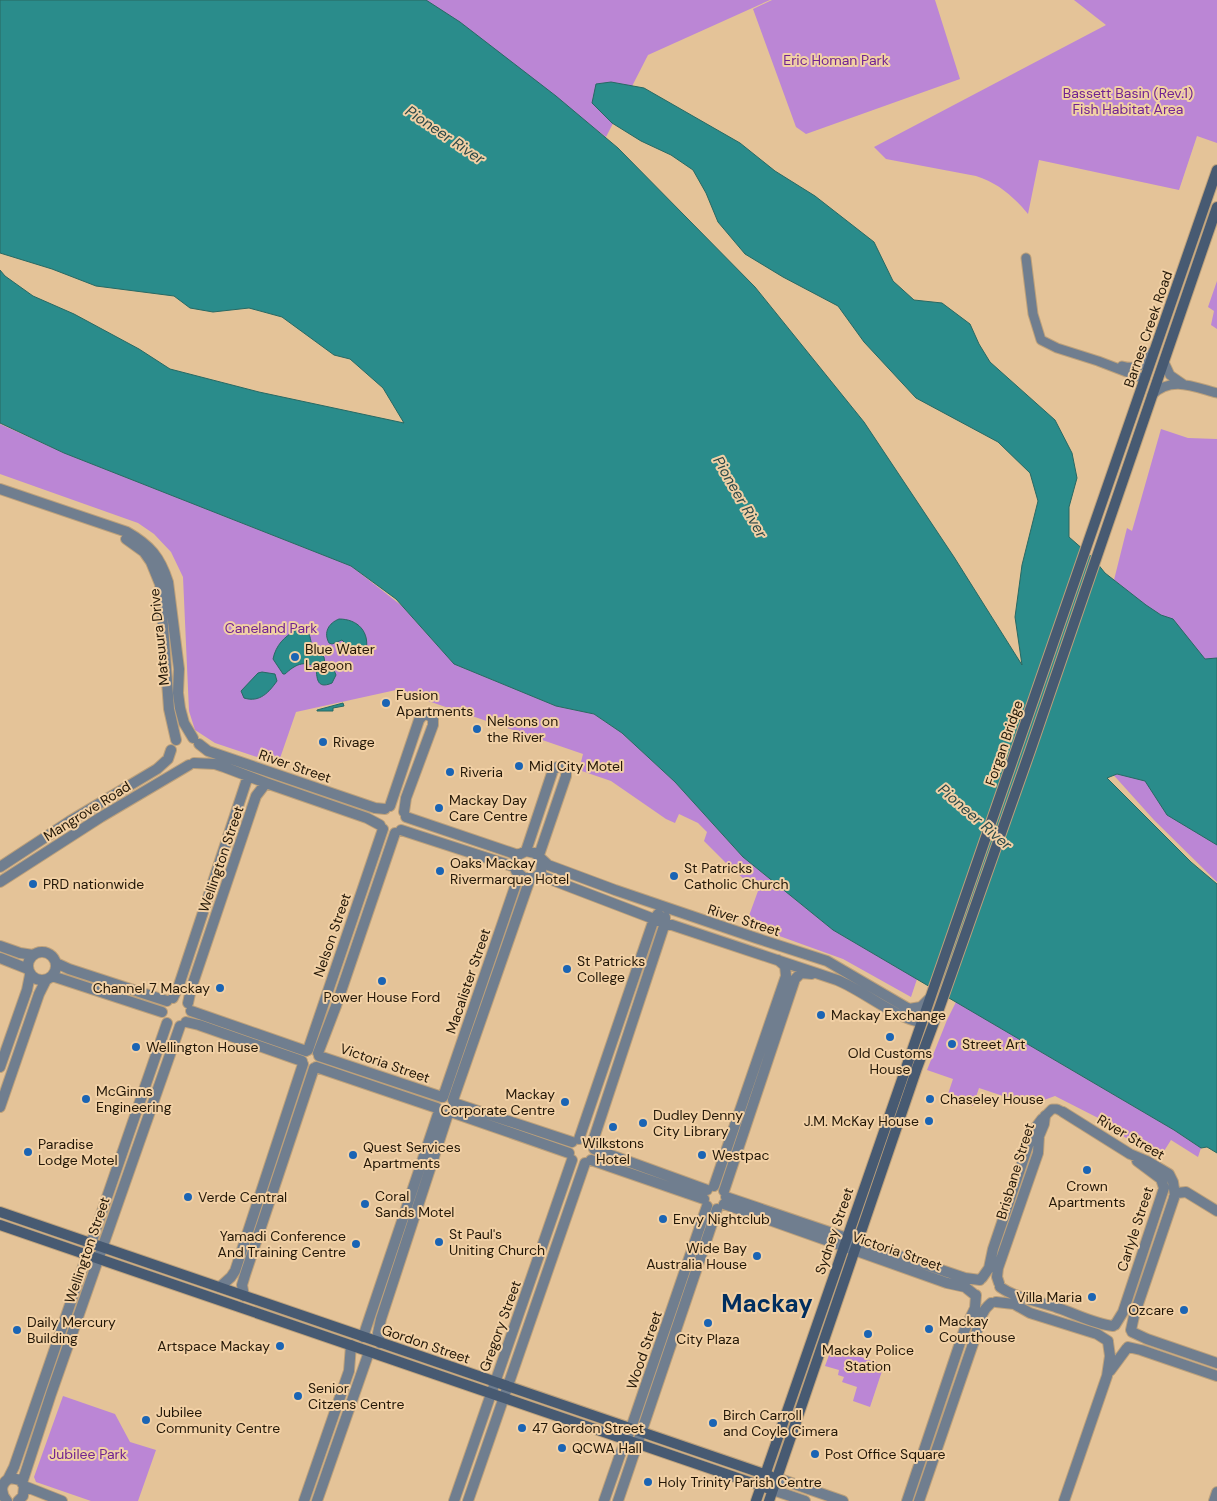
<svg xmlns="http://www.w3.org/2000/svg" width="1217" height="1501" font-family="'DM Sans',sans-serif">
<style>
.green{fill:#bb86d5}
.water{fill:#2a8c8b;stroke:#286963}
.lines{fill:none;stroke-linecap:round;stroke-linejoin:round}
.minor-casing{stroke:#bda17b;stroke-width:11}
.tertiary-casing{stroke:#bda17b;stroke-width:12}
.secondary-casing{stroke:#bda17b;stroke-width:12}
.minor{stroke:#707e8f;stroke-width:9}
.tertiary{stroke:#707e8f;stroke-width:10}
.secondary{stroke:#475a72;stroke-width:10}
.poi-dot{fill:#1a64b4;stroke:#f1d0a5;stroke-width:2}
.labels{text-anchor:middle;dominant-baseline:central;stroke-width:4;stroke-linejoin:round;paint-order:stroke}
.park-label{font-size:14px;fill:#712391;stroke:#f1d0a5}
.street-label{font-size:14px;fill:#231707;stroke:#f1d0a5}
.poi-label{font-size:14px;fill:#231707;stroke:#f1d0a5;text-anchor:start}
.water-label{font-size:15px;font-style:italic;fill:#2c4949;stroke:#f1d0a5}
.town-label{font-size:24px;font-weight:bold;fill:#002e5f;stroke:#f1d0a5}
</style>
<rect width="100%" height="100%" fill="#e4c398"/>
<path class="green" d="M423 0H770L648 55 606 137Z
M772 0H935L960 79 806 134 796 127 753 9Z
M1074 0H1217V143L1197 136 1179 190 1039 160 1028 214C1013 196 998 183 976 176L886 159 874 147 1106 25Z
M1217 281V329L1211 325 1214 311 1208 307Z
M0 424 64 453 351 566 402 606 454 664 556 706 594 714 622 733 675 782 743 857 833 930 917 979 911 997 843 959 746 924 758 891 730 867 704 841 707 832 698 823 679 814 675 823 666 819 611 781 579 770 583 754 396 690 296 712 278 764 215 743 195 730 189 711 183 577 171 552 154 534 138 523 0 474Z
M1161 429 1188 438 1217 439V882L1154 820 1092 751 1123 587 1114 580 1127 528 1132 531Z
M956 1002 1174 1130 1201 1148 1198 1157 1171 1140 1159 1159 1123 1136 1104 1121 1055 1096 1030 1105 979 1088 973 1106 947 1097 953 1079 927 1070 947 1020Z
M832 1347 884 1365 870 1407 853 1401 857 1387 842 1382 844 1377 838 1375 839 1370 825 1366Z
M63 1396 115 1414 130 1442 156 1450 138 1501H91L36 1482 34 1477Z"/>
<path class="water" d="M0 0H426L460 22 556 96 618 148 755 287 864 422 954 557 1022 665 1015 617 1022 565 1038 501 1030 473 998 442 916 398 864 342 838 306 783 277 745 254 718 222 706 193 693 170 671 155 641 141 612 123 592 103 596 84 611 82 644 88 740 143 775 171 815 196 874 242 893 281 914 300 942 303 970 324 979 344 990 362 1055 420 1072 453 1077 478 1069 507V537L1093 558 1105 573 1146 605 1161 615 1173 619 1205 659 1217 658V845L1167 815 1145 781 1117 774 1107 778 1191 862 1217 884V1153L1207 1147 1201 1148 1174 1130 833 930 743 857 675 782 622 733 594 714 556 706 454 664 396 599 351 566 64 453 0 423V270L5 276 33 296 74 314 139 349 170 369 259 392 404 423 383 388 350 359 334 355 282 317 249 308 213 312 190 308 174 296 96 286 52 269 0 253Z
M339 619C358 619 370 632 366 651L360 652 356 646 346 649 345 643 342 640 332 644 329 643C323 632 329 623 339 619Z
M296 630C314 627 308 641 314 649 317 652 321 654 324 657L325 664 334 670 336 675 332 683C316 690 317 677 316 667 303 660 295 665 285 674H283L273 659C276 645 284 637 296 630Z
M262 672 275 674 277 681C269 692 260 703 244 698L241 691 258 673Z
M343 703 344 706 333 708V711H317V710Z"/>
<g class="lines">
<defs>
<path id="minor" d="M1026 258 1033 314 1041 340 1057 348 1098 361 1145 379
M1164 362 1170 375 1183 384
M1122 366C1137 370 1145 365 1152 352
M1152 395C1171 376 1194 387 1217 393
M1045 1116 1052 1109H1057L1063 1112"/>
<path id="tertiary" d="M0 489 127 532C150 545 160 557 168 582L179 669 178 693 180 708 184 723 193 738
M126 539 144 552 151 562 160 584 169 709 176 740
M199 744 208 751 375 808 385 809
M194 763 215 764 224 767 266 783 367 818 380 825
M390 806 419 720 423 715H429L433 719V725L406 798 404 812
M406 817 518 855
M401 830 515 867
M526 851 553 770 557 767H562L566 771V776L539 855
M542 860 541 872 535 878H524L516 871 515 863 516 859 518 855 526 851 535 853 548 865 615 890 756 938 827 961 909 1009 921 1007 930 998
M0 867 70 821 157 769 168 759 171 750
M539 875 654 919 837 980C864 991 895 1018 921 1022
M0 882 101 817 189 765
M0 946 20 953 33 955
M28 966a14 14 0 1 1 28 0a14 14 0 1 1-28 0Z
M0 958 28 969
M56 963 69 969 167 1001
M52 976 162 1012
M173 998 179 985 248 776
M188 1003 191 989 256 796 266 783
M191 1011 306 1051
M186 1022 199 1025 302 1061
M308 1050 383 829
M318 1053 336 1006 395 833
M319 1056 442 1097
M0 1067 27 990 30 975
M316 1067 437 1108
M443 1097 519 875
M453 1100 530 879
M454 1103 572 1142
M0 1107 39 994 46 980
M451 1112 569 1153
M1063 1112 1130 1154 1147 1161 1169 1174 1173 1182 1175 1195 1134 1316 1131 1330
M579 1139 654 919 658 914
M592 1144 665 923V917
M594 1149 707 1190
M591 1160 704 1199
M714 1186 786 976 785 966 778 960
M724 1191 795 979 801 973 812 974
M726 1197 965 1278 980 1280
M1174 1197 1177 1193 1186 1192 1217 1211
M724 1204 947 1283 965 1287 975 1295
M982 1278 989 1268 993 1249 1033 1131 1042 1119
M999 1283 997 1277 998 1268 1038 1153 1039 1136 1044 1124 1045 1116
M220 1287 231 1277 235 1271 303 1064
M1000 1287C1017 1299 1039 1301 1058 1308 1076 1314 1094 1324 1113 1326
M244 1296 242 1285 245 1275 314 1068
M996 1302 1014 1304 1030 1313 1097 1334 1108 1341
M1115 1325 1123 1312 1164 1188 1161 1179 1137 1161
M1132 1332 1147 1339 1217 1363
M363 1337 439 1111
M380 1343 378 1333 381 1319 448 1114
M1128 1347 1141 1350 1217 1376
M1110 1371 1127 1348
M777 1478 843 1501
M8 1479 14 1467 167 1023
M22 1483 51 1394 180 1026
M24 1486 62 1501
M773 1490 805 1501
M7 1501C0 1493 0 1482 11 1478L20 1480 24 1486 23 1496 18 1501
M304 1501 349 1371 351 1345
M317 1501 369 1352
M454 1501 572 1160
M468 1501 585 1163
M604 1501 621 1452 631 1428 707 1206
M618 1501 717 1209
M907 1501 964 1331 975 1308 976 1295
M919 1501 975 1338C979 1325 979 1313 991 1303
M1064 1501 1107 1376 1110 1356 1108 1342
M1214 1501 1217 1492"/>
<path id="secondary" d="M0 1212 770 1476
M0 1225 767 1488
M756 1501 1217 170
M769 1501 917 1068 939 1009 1030 751 1217 207"/>
</defs>
<use href="#minor" class="minor-casing"/>
<use href="#tertiary" class="tertiary-casing"/>
<use href="#secondary" class="secondary-casing"/>
<use href="#minor" class="minor"/>
<use href="#tertiary" class="tertiary"/>
<use href="#secondary" class="secondary"/>
</g>
<g class="poi-dot">
<circle cx="295" cy="657" r="5"/>
<circle cx="386" cy="703" r="5"/>
<circle cx="477" cy="729" r="5"/>
<circle cx="323" cy="742" r="5"/>
<circle cx="519" cy="766" r="5"/>
<circle cx="450" cy="772" r="5"/>
<circle cx="439" cy="808" r="5"/>
<circle cx="440" cy="871" r="5"/>
<circle cx="674" cy="876" r="5"/>
<circle cx="33" cy="884" r="5"/>
<circle cx="567" cy="969" r="5"/>
<circle cx="382" cy="981" r="5"/>
<circle cx="220" cy="988" r="5"/>
<circle cx="821" cy="1015" r="5"/>
<circle cx="890" cy="1037" r="5"/>
<circle cx="952" cy="1044" r="5"/>
<circle cx="136" cy="1047" r="5"/>
<circle cx="86" cy="1099" r="5"/>
<circle cx="930" cy="1099" r="5"/>
<circle cx="565" cy="1102" r="5"/>
<circle cx="929" cy="1121" r="5"/>
<circle cx="643" cy="1123" r="5"/>
<circle cx="613" cy="1127" r="5"/>
<circle cx="28" cy="1152" r="5"/>
<circle cx="353" cy="1155" r="5"/>
<circle cx="702" cy="1155" r="5"/>
<circle cx="1087" cy="1170" r="5"/>
<circle cx="188" cy="1197" r="5"/>
<circle cx="365" cy="1204" r="5"/>
<circle cx="663" cy="1219" r="5"/>
<circle cx="439" cy="1242" r="5"/>
<circle cx="356" cy="1244" r="5"/>
<circle cx="757" cy="1256" r="5"/>
<circle cx="1092" cy="1297" r="5"/>
<circle cx="1184" cy="1310" r="5"/>
<circle cx="708" cy="1323" r="5"/>
<circle cx="929" cy="1329" r="5"/>
<circle cx="17" cy="1330" r="5"/>
<circle cx="868" cy="1334" r="5"/>
<circle cx="280" cy="1346" r="5"/>
<circle cx="298" cy="1396" r="5"/>
<circle cx="146" cy="1420" r="5"/>
<circle cx="713" cy="1423" r="5"/>
<circle cx="522" cy="1428" r="5"/>
<circle cx="562" cy="1448" r="5"/>
<circle cx="815" cy="1454" r="5"/>
<circle cx="648" cy="1482" r="5"/>
</g>
<g class="labels">
<g class="park-label">
<text x="836" y="60">Eric Homan Park</text>
<text x="1128" y="93">Bassett Basin (Rev.1)<tspan x="1128" dy="16">Fish Habitat Area</tspan></text>
<text x="271" y="628">Caneland Park</text>
<text x="88" y="1454">Jubilee Park</text>
</g>
<g class="street-label">
<text transform="translate(1148 329) rotate(-71)">Barnes Creek Road</text>
<text transform="translate(159 637) rotate(-96)">Matsuura Drive</text>
<text transform="translate(1004 743) rotate(-71)">Forgan Bridge</text>
<text transform="translate(295 766) rotate(19)">River Street</text>
<text transform="translate(87 811) rotate(-32)">Mangrove Road</text>
<text transform="translate(221 859) rotate(-71)">Wellington Street</text>
<text transform="translate(744 920) rotate(18)">River Street</text>
<text transform="translate(332 935) rotate(-71)">Nelson Street</text>
<text transform="translate(468 981) rotate(-71)">Macalister Street</text>
<text transform="translate(385 1063) rotate(19)">Victoria Street</text>
<text transform="translate(1131 1137) rotate(30)">River Street</text>
<text transform="translate(1015 1171) rotate(-73)">Brisbane Street</text>
<text transform="translate(1135 1229) rotate(-72)">Carlyle Street</text>
<text transform="translate(834 1231) rotate(-71)">Sydney Street</text>
<text transform="translate(87 1250) rotate(-71)">Wellington Street</text>
<text transform="translate(897 1251) rotate(19)">Victoria Street</text>
<text transform="translate(500 1326) rotate(-70)">Gregory Street</text>
<text transform="translate(426 1344) rotate(19)">Gordon Street</text>
<text transform="translate(644 1350) rotate(-71)">Wood Street</text>
</g>
<g class="poi-label">
<text x="305" y="649">Blue Water<tspan x="305" dy="16">Lagoon</tspan></text>
<text x="396" y="695">Fusion<tspan x="396" dy="16">Apartments</tspan></text>
<text x="487" y="721">Nelsons on<tspan x="487" dy="16">the River</tspan></text>
<text x="333" y="742">Rivage</text>
<text x="529" y="766">Mid City Motel</text>
<text x="460" y="772">Riveria</text>
<text x="449" y="800">Mackay Day<tspan x="449" dy="16">Care Centre</tspan></text>
<text x="450" y="863">Oaks Mackay<tspan x="450" dy="16">Rivermarque Hotel</tspan></text>
<text x="684" y="868">St Patricks<tspan x="684" dy="16">Catholic Church</tspan></text>
<text x="43" y="884">PRD nationwide</text>
<text x="577" y="961">St Patricks<tspan x="577" dy="16">College</tspan></text>
<text x="210" y="988" text-anchor="end">Channel 7 Mackay</text>
<text x="382" y="997" text-anchor="middle">Power House Ford</text>
<text x="831" y="1015">Mackay Exchange</text>
<text x="962" y="1044">Street Art</text>
<text x="146" y="1047">Wellington House</text>
<text x="890" y="1053" text-anchor="middle">Old Customs<tspan x="890" dy="16">House</tspan></text>
<text x="96" y="1091">McGinns<tspan x="96" dy="16">Engineering</tspan></text>
<text x="555" y="1094" text-anchor="end">Mackay<tspan x="555" dy="16">Corporate Centre</tspan></text>
<text x="940" y="1099">Chaseley House</text>
<text x="653" y="1115">Dudley Denny<tspan x="653" dy="16">City Library</tspan></text>
<text x="919" y="1121" text-anchor="end">J.M. McKay House</text>
<text x="613" y="1143" text-anchor="middle">Wilkstons<tspan x="613" dy="16">Hotel</tspan></text>
<text x="38" y="1144">Paradise<tspan x="38" dy="16">Lodge Motel</tspan></text>
<text x="363" y="1147">Quest Services<tspan x="363" dy="16">Apartments</tspan></text>
<text x="712" y="1155">Westpac</text>
<text x="1087" y="1186" text-anchor="middle">Crown<tspan x="1087" dy="16">Apartments</tspan></text>
<text x="375" y="1196">Coral<tspan x="375" dy="16">Sands Motel</tspan></text>
<text x="198" y="1197">Verde Central</text>
<text x="673" y="1219">Envy Nightclub</text>
<text x="449" y="1234">St Paul's<tspan x="449" dy="16">Uniting Church</tspan></text>
<text x="346" y="1236" text-anchor="end">Yamadi Conference<tspan x="346" dy="16">And Training Centre</tspan></text>
<text x="747" y="1248" text-anchor="end">Wide Bay<tspan x="747" dy="16">Australia House</tspan></text>
<text x="1082" y="1297" text-anchor="end">Villa Maria</text>
<text x="1174" y="1310" text-anchor="end">Ozcare</text>
<text x="939" y="1321">Mackay<tspan x="939" dy="16">Courthouse</tspan></text>
<text x="27" y="1322">Daily Mercury<tspan x="27" dy="16">Building</tspan></text>
<text x="708" y="1339" text-anchor="middle">City Plaza</text>
<text x="270" y="1346" text-anchor="end">Artspace Mackay</text>
<text x="868" y="1350" text-anchor="middle">Mackay Police<tspan x="868" dy="16">Station</tspan></text>
<text x="308" y="1388">Senior<tspan x="308" dy="16">Citzens Centre</tspan></text>
<text x="156" y="1412">Jubilee<tspan x="156" dy="16">Community Centre</tspan></text>
<text x="723" y="1415">Birch Carroll<tspan x="723" dy="16">and Coyle Cimera</tspan></text>
<text x="532" y="1428">47 Gordon Street</text>
<text x="572" y="1448">QCWA Hall</text>
<text x="825" y="1454">Post Office Square</text>
<text x="658" y="1482">Holy Trinity Parish Centre</text>
</g>
<g class="water-label">
<text transform="translate(445 135) rotate(34)">Pioneer River</text>
<text transform="translate(740 497) rotate(60)">Pioneer River</text>
<text transform="translate(975 817) rotate(41)">Pioneer River</text>
</g>
<g class="town-label">
<text x="767" y="1303">Mackay</text>
</g>
</g>
</svg>
